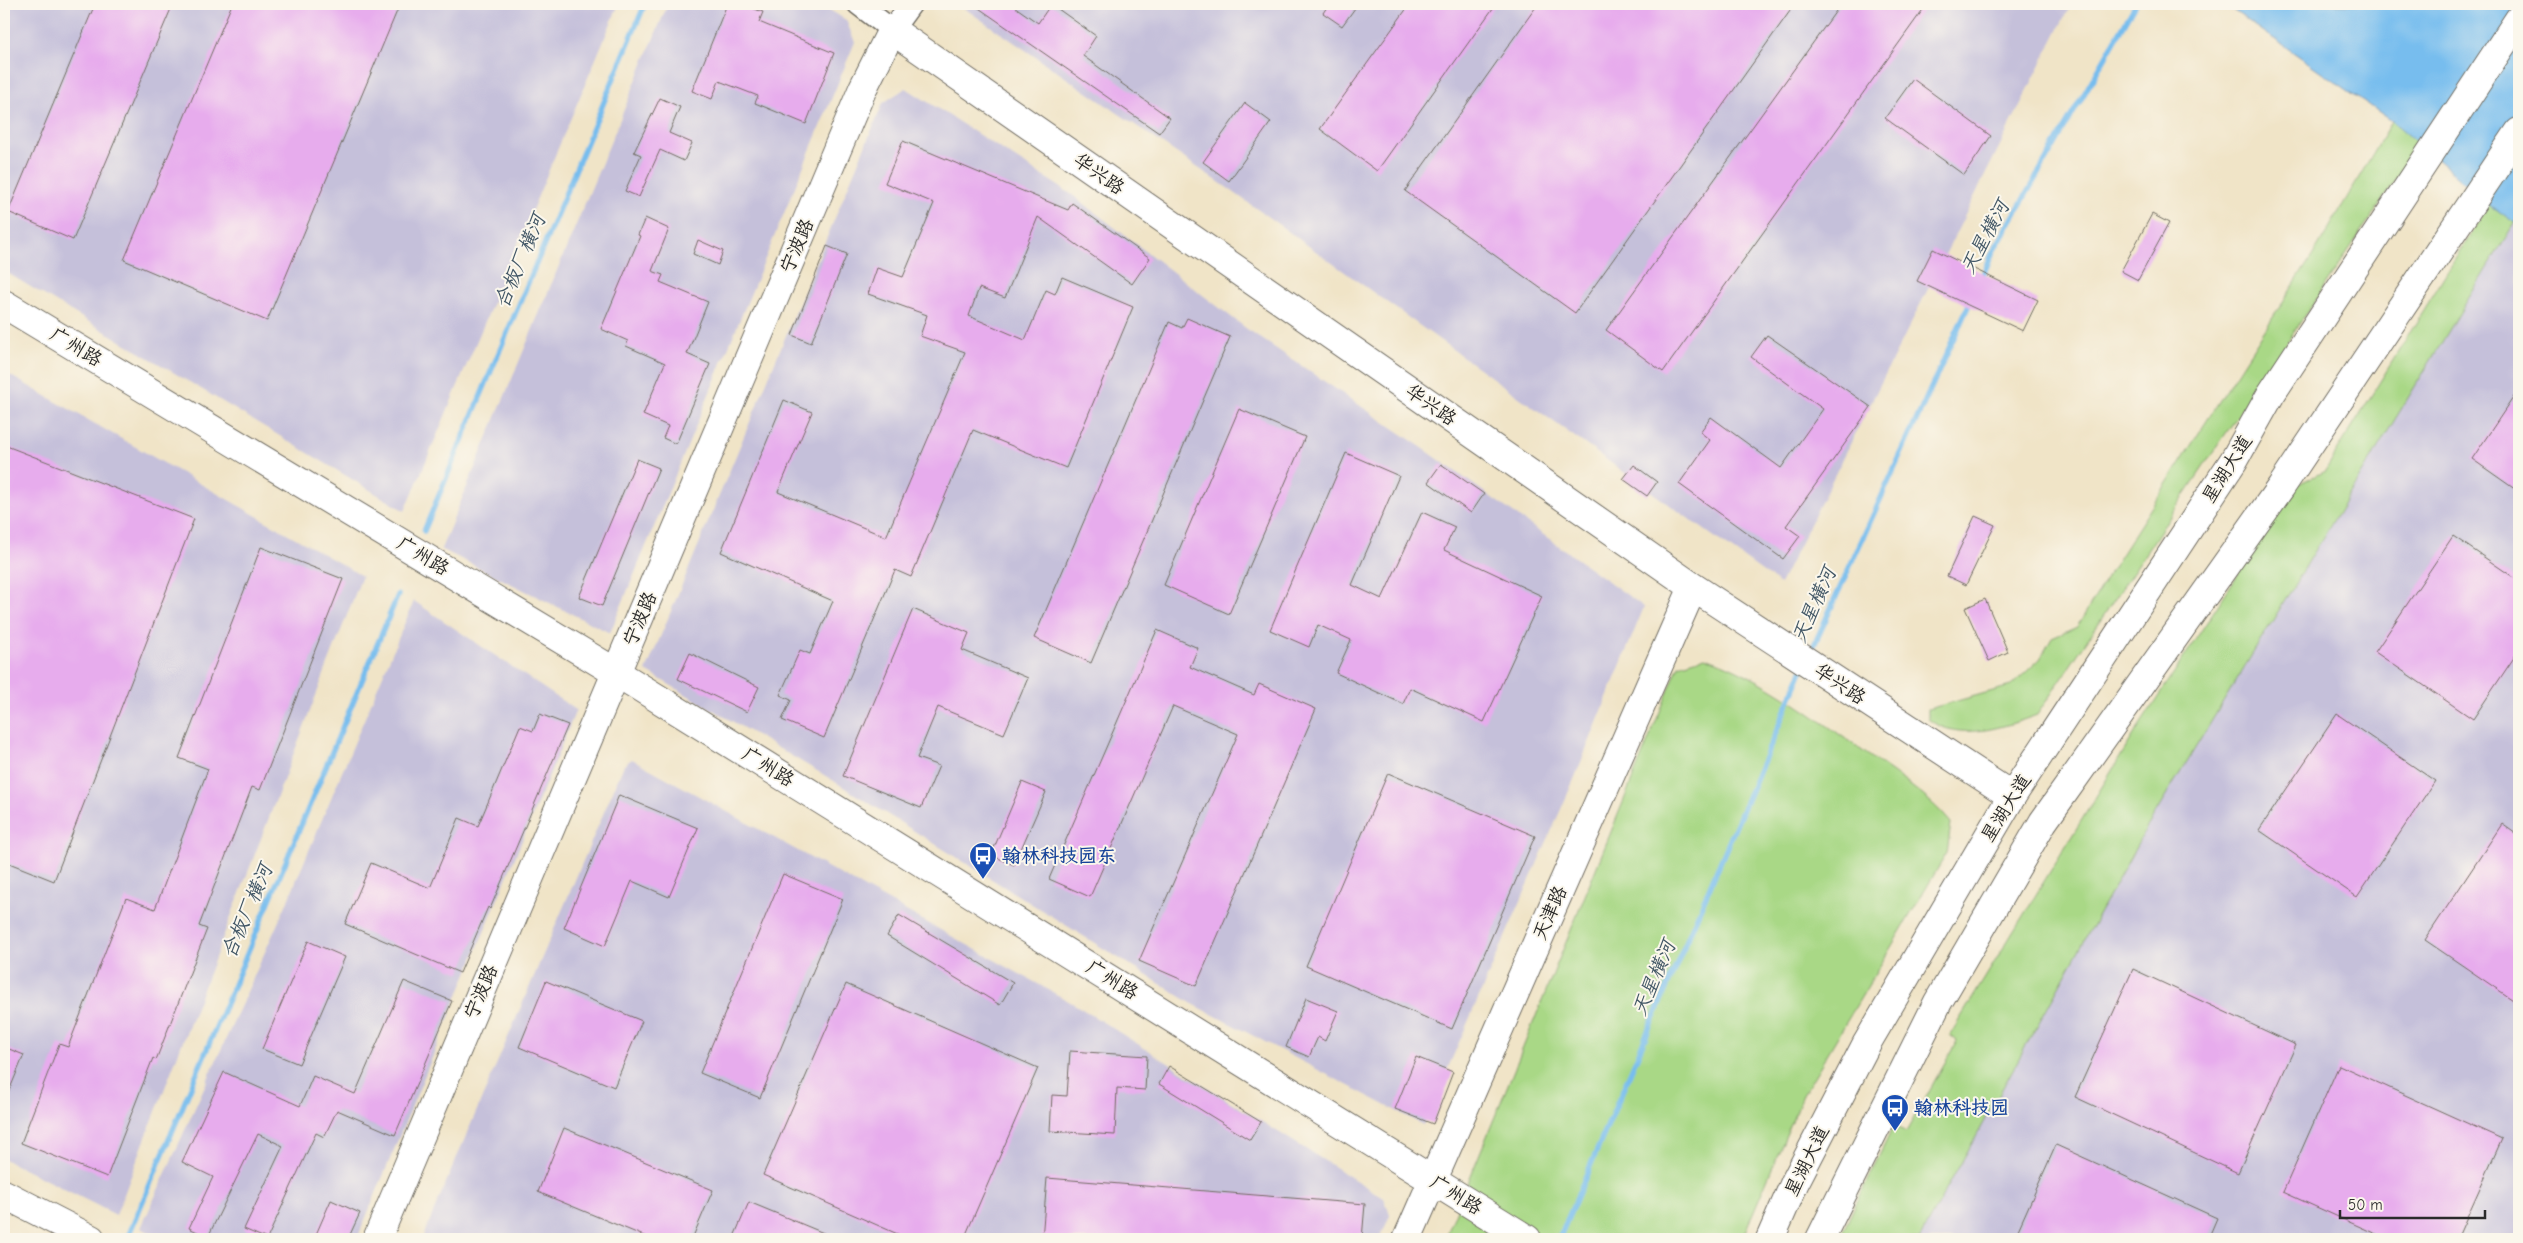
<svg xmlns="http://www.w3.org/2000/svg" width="2523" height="1243" font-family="'Comic Neue','LXGW WenKai TC',sans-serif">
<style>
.industrial{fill:#c5c0da}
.green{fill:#a9d886;stroke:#6a8258}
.water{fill:#77bdee;stroke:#51748c}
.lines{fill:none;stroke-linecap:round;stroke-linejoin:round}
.stream{stroke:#77bdee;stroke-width:5.5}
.building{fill:#e7aced}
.minor-casing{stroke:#706c62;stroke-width:24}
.tertiary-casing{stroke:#706c62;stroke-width:30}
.primary-casing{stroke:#706c62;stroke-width:30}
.minor{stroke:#fff;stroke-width:21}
.tertiary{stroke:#fff;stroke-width:28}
.primary{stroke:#fff;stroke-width:28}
.labels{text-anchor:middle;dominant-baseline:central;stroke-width:4;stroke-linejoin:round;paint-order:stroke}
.street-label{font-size:19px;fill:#2b2b2b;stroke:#fbf7ec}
.transit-label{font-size:19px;font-weight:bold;fill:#164399;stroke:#fbf7ec;text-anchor:start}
.water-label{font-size:20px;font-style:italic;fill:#425766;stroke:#fbf7ec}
</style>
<rect width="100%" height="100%" fill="#fbf7ec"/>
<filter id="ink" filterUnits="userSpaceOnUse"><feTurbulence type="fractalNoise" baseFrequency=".02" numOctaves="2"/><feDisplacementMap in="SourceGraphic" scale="10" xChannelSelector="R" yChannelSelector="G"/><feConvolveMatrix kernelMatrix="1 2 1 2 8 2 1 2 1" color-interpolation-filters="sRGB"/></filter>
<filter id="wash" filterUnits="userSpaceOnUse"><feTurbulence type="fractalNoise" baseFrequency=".0096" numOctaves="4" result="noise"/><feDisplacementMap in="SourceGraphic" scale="20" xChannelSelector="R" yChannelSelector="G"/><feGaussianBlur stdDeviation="1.12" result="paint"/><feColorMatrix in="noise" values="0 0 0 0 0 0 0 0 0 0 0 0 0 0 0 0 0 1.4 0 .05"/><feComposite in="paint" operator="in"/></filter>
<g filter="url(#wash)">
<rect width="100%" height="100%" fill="#f0e4c7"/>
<path class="industrial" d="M4 4H619L405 511 4 271Z
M668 4H820L846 20 855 42 610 633 441 549Z
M958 4H2071L1780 584 1229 189Z
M906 88 1071 194 1247 329 1427 451 1644 607 1575 777 1423 1125 1191 1003 824 775 646 671 883 103Z
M2515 222 2519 226V1239H1919L2146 829Z
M4 372 362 576 116 1215 4 1159Z
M414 601 576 710 357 1239H163L141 1228 286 905Z
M632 759 1074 1004 1384 1198 1390 1215 1380 1239H422L624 765Z"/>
<path class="green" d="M2392 121 2420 144 2037 715C2004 727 1959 743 1928 719V709L2011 686 2040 659 2052 638 2077 627 2117 561 2318 247Z
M2489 204 2515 222 2146 829 1919 1239H1839L1894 1125 1906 1132 1957 1041 1950 1035 2138 728 2296 485 2325 471Z
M1705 657C1762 675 1826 725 1875 760 1902 780 1930 797 1951 823L1947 853 1803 1095 1742 1239H1445L1679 665Z"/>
<path class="water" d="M2224 4H2519V226L2489 204 2392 121Z"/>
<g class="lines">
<path class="stream" d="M1980 281 1994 250 2136 4
M424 531 645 4
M1810 654 1971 300
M127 1239 398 595
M1559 1239 1803 669"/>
</g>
<g id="blocks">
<path class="building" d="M95 4H173L73 240 8 212Z
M232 4H400L267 321 124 260Z
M727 4H741L763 12 759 22 834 53 806 124 755 103 758 96 719 81 712 99 692 91Z
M973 4H1011L1038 23 1051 4 1096 36 1083 56 1170 118 1159 133Z
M1329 4H1358L1342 26 1323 13Z
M1410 4H1496L1377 171 1320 129Z
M1538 4H1795L1575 313 1405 191Z
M1841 4H1927L1663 372 1606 330Z
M1913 79 1991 136 1964 175 1885 118Z
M660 98 680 107 669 133 692 143 684 161 660 150 639 197 625 191 641 155 634 152Z
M1245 103 1271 122 1229 181 1203 162Z
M903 141 1068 210 1072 203 1150 258 1132 284 1038 217 1005 298 979 288 969 316 1025 340 1046 290 1055 294 1062 277 1133 307 1066 468 973 430 911 577 895 570 824 738 782 720 791 700 780 695 800 650 810 654 833 601 721 552 784 400 812 412 778 492 886 537 965 352 920 336 927 315 868 294 877 268 903 277 934 203 885 183Z
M2152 214 2169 223 2138 280 2121 271Z
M645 218 669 229 652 271 663 275 660 282 708 302 687 354 710 364 676 444 663 438 668 426 643 415 665 363 626 346 628 341 601 329 640 236 638 235Z
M698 240 723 251 718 265 693 254Z
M827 246 847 254 811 343 792 335Z
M1933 249 2038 300 2023 331 1917 281Z
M1187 318 1230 337 1091 663 1034 638 1169 322 1182 328Z
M1767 335 1871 407 1786 526 1800 536 1783 559 1679 484 1710 440 1700 432 1711 417 1781 468 1823 409 1751 357Z
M2519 389V492L2472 459Z
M1239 409 1305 437 1229 614 1164 585Z
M4 445 194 519 54 881 4 861Z
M1346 453 1399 476 1352 585 1382 599 1422 512 1455 527 1444 550 1542 596 1484 722 1410 688 1403 704 1336 673 1351 640 1318 625 1309 647 1270 630Z
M637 459 659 468 602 606 579 597Z
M1441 464 1484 494 1471 513 1428 482Z
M1634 465 1657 482 1647 496 1623 479Z
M1975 516 1995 525 1966 585 1947 576Z
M2453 536 2519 581V650L2473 719 2375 652Z
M261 547 343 579 260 790 252 787 199 926 207 929 156 1060 153 1058 107 1177 21 1143 59 1044 68 1047 126 898 155 909 208 769 179 758Z
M1985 599 2008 652 1989 661 1965 608Z
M913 609 969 633 962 650 1028 678 1004 734 938 707 917 758 939 766 921 808 843 776Z
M1157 630 1198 648 1190 667 1254 695 1259 684 1316 709 1196 986 1139 961 1238 734 1173 706 1090 897 1049 879Z
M690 653 759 687 747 712 678 679Z
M540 714 568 725 490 909 488 907 460 973 345 924 371 863 430 888 459 818 478 826 520 726 533 731Z
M2337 714 2435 781 2357 897 2259 830Z
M1388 773 1535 836 1452 1029 1306 966Z
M1022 782 1046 792 1014 865 991 855Z
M619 795 698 828 669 897 632 881 605 946 564 928Z
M2502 824 2519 836V1004L2425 940Z
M783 874 843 899 760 1098 700 1073Z
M899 915 1013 983 1000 1005 887 936Z
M308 941 345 957 299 1064 262 1049Z
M2133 969 2296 1045 2238 1173 2075 1097Z
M404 981 452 1001 395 1135 337 1110 324 1137 316 1133 267 1239 244 1229 283 1146 258 1134 208 1237 189 1228 213 1177 182 1162 224 1072 300 1106 313 1076 355 1094Z
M546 981 642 1021 614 1087 519 1047Z
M846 984 1038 1068 964 1239H909L763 1175Z
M1306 998 1338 1011 1325 1041 1318 1037 1309 1057 1286 1047Z
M4 1047 24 1055 4 1103Z
M1070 1051 1147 1056 1145 1090 1117 1088 1115 1135 1050 1131 1052 1095 1067 1096Z
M1416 1057 1453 1072 1433 1124 1395 1109Z
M2339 1065 2502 1139 2457 1239H2387L2283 1192Z
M1169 1066 1261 1122 1250 1140 1159 1084Z
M564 1128 713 1190 692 1239H651L538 1192Z
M2056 1145 2217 1218 2208 1239H2014Z
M1047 1178 1365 1204 1362 1239H1042Z
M331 1200 360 1213 348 1239H314Z
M749 1202 838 1239H733Z"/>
</g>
</g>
<g filter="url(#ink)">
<use href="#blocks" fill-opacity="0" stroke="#706c62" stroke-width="1"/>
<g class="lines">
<defs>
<path id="minor" d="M858 4 892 30 911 4"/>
<path id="tertiary" d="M4 304 617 673 1527 1239
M4 1194 91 1239
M377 1239 863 88 892 30 1693 587 2012 796
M1407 1239 1693 587"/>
<path id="primary" d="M1770 1239 1795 1182 1867 1043 2012 796 2234 460 2271 394 2519 19
M1820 1239 1938 1002 2043 822 2281 487 2519 132"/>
</defs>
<use href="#minor" class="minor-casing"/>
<use href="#tertiary" class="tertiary-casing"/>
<use href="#primary" class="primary-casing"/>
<use href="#minor" class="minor"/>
<use href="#tertiary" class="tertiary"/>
<use href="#primary" class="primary"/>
</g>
</g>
<defs>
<symbol id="bus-pin" viewBox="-11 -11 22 30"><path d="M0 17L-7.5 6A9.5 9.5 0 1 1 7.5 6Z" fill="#1a4fb4" stroke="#fbf7ec"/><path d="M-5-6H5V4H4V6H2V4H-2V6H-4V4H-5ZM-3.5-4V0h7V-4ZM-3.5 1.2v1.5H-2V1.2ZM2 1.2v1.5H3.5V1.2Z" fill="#fff"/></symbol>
</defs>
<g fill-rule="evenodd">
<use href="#bus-pin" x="967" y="840" width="32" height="43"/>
<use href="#bus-pin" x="1879" y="1092" width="32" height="43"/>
</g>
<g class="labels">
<g class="street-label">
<text transform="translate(1099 174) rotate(35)">华兴路</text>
<text transform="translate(797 246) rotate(-67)">宁波路</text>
<text transform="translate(76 347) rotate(31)">广州路</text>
<text transform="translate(1431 405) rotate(35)">华兴路</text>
<text transform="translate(2227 469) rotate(-58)">星湖大道</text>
<text transform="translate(423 556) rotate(31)">广州路</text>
<text transform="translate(640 619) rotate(-67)">宁波路</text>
<text transform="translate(1840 684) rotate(34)">华兴路</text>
<text transform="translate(768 767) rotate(32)">广州路</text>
<text transform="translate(2006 808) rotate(-58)">星湖大道</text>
<text transform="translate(1550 913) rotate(-66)">天津路</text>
<text transform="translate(1112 980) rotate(32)">广州路</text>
<text transform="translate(481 992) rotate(-67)">宁波路</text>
<text transform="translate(1807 1161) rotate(-64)">星湖大道</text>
<text transform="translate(1456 1195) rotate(32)">广州路</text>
</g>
<g class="transit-label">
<text x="1002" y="856">翰林科技园东</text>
<text x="1914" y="1108">翰林科技园</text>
</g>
<g class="water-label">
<text transform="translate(1985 237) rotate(-62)">天星横河</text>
<text transform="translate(520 261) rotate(-67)">合板厂横河</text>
<text transform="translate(1814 605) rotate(-66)">天星横河</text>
<text transform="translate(247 911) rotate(-67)">合板厂横河</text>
<text transform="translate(1654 978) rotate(-67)">天星横河</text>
</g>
</g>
<rect width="2523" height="1243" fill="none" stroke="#fbf7ec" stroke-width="20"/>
<path d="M2340 1210v8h145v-8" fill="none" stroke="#2b2b2b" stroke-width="2.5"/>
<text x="2348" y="1210" font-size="15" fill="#2b2b2b" stroke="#fbf7ec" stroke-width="4" paint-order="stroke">50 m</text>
</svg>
